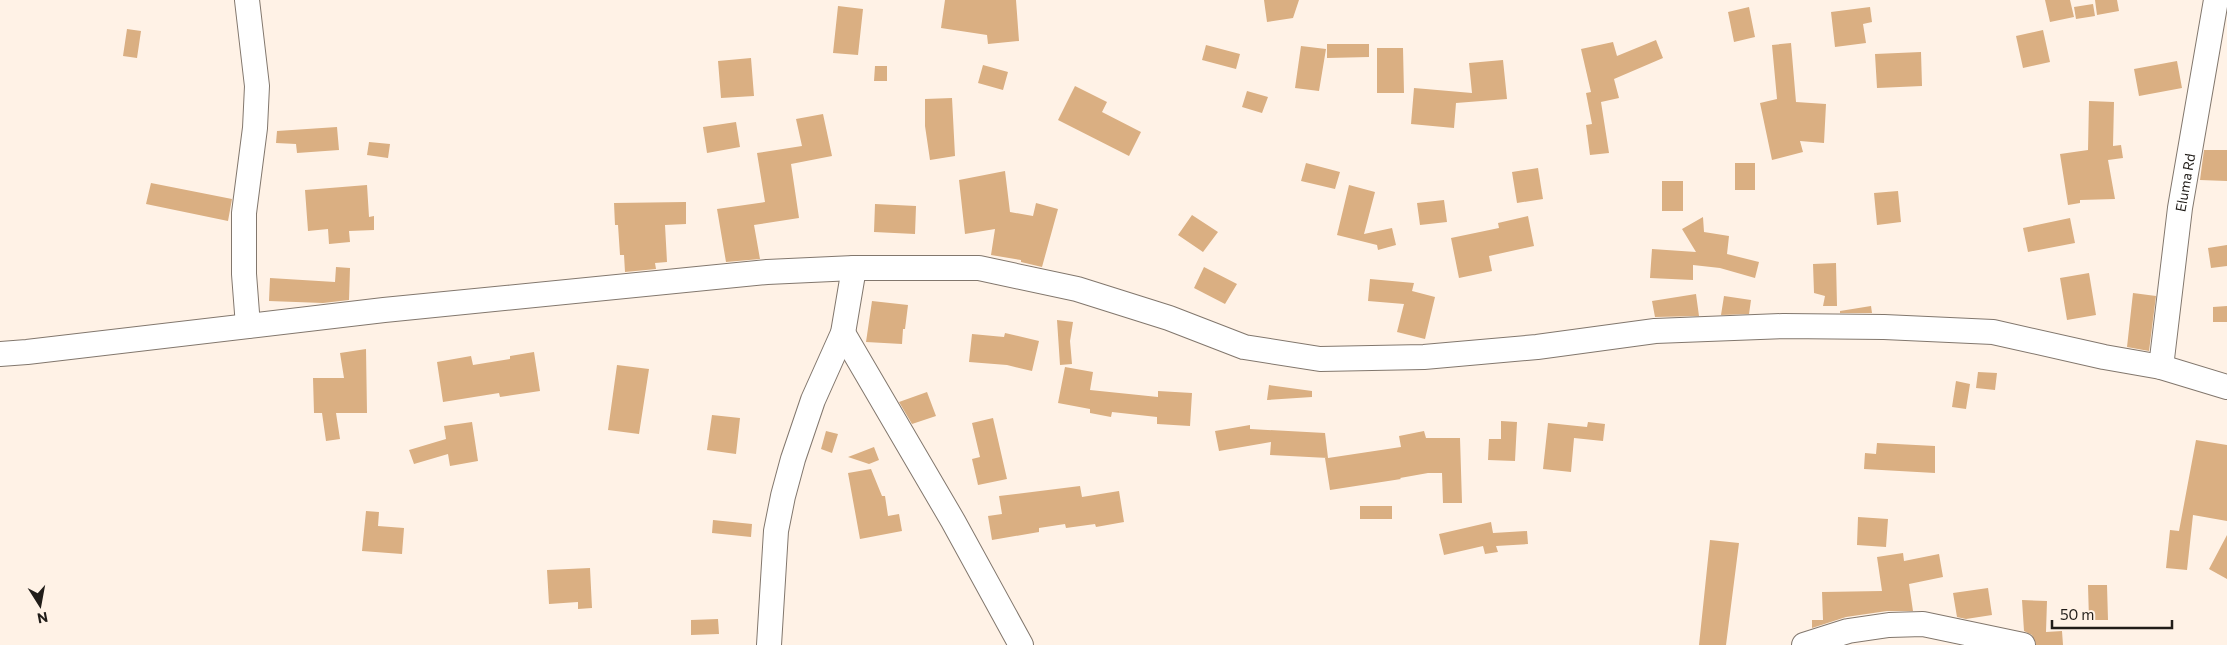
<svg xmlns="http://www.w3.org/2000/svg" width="2227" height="645" font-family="Commissioner,sans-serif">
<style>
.building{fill:#daaf82}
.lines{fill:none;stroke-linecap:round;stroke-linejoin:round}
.minor-casing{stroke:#82776d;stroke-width:26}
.minor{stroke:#fff;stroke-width:24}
.labels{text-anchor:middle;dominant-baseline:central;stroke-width:4.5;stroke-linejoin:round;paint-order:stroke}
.street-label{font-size:14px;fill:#211d19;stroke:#fff2e6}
</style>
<rect width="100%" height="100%" fill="#fff2e6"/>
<path class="building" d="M945 0H1016L1019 41 988 44 987 35 941 28Z
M1264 0H1299L1293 18 1267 22Z
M2045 0H2070L2074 17 2050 22Z
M2095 0H2117L2119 11 2097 15Z
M2093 4 2095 16 2076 19 2074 7Z
M838 6 863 9 858 55 833 53Z
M1749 7 1755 37 1734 42 1728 12Z
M1870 7 1872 22 1863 24 1866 43 1835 47 1831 12Z
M127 29 141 31 137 58 123 56Z
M2043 30 2050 62 2023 68 2016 36Z
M1656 40 1663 58 1614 79 1619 98 1601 102 1609 153 1590 155 1586 125 1592 124 1586 93 1591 92 1581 49 1613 42 1617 56Z
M1791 43 1796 102 1826 104 1824 143 1800 141 1803 152 1772 160 1760 103 1777 99 1772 45Z
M1327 44H1369V57L1327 58Z
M1206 45 1240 54 1236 69 1202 60Z
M1301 46 1326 49 1319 91 1295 88Z
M1377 48H1403L1404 93H1377Z
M1921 52 1922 86 1877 88 1875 54Z
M751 58 754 96 721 98 718 61Z
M1503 60 1507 99 1456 103 1454 128 1411 124 1414 88 1472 93 1469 63Z
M2177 61 2182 88 2139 96 2134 69Z
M983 65 1008 72 1003 90 978 83Z
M875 66H887V81H874Z
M1075 86 1107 102 1102 112 1141 132 1129 156 1058 120Z
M1247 91 1268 97 1262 113 1242 107Z
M952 98 955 156 930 160 925 126V99Z
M2089 101 2114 102 2113 146 2121 145 2123 158 2108 160 2115 199 2080 200V203L2068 205 2060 154 2088 150Z
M823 114 832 156 791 164 799 218 754 225 760 259 726 262 717 209 765 202 757 153 802 146 796 119Z
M736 122 740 147 707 153 703 127Z
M337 127 339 150 297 153 296 144 276 143 277 131Z
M369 142 390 144 388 158 367 155Z
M2204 150H2227V181L2200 180Z
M1306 163 1340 172 1335 189 1301 181Z
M1735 163H1755V190H1735Z
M1538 168 1543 199 1517 203 1512 172Z
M1005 171 1010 212 1033 216 1036 203 1058 209 1042 267 1021 262V260L991 255 995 229 965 234 959 180Z
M1662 181H1683V211H1662Z
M151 183 232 199 228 221 146 204Z
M367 185 369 217 374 216V230L349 231 350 242 329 244 328 229 308 231 305 190Z
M1349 185 1375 192 1364 234 1392 228 1396 245 1378 250 1377 245 1337 235Z
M1898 191 1901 222 1877 225 1874 193Z
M1444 200 1447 222 1420 225 1417 203Z
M686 202V224L665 225 667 262 655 263 656 269 625 272 624 255H620L618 225H615L614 203Z
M875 204 916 206 915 234 874 232Z
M1192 215 1218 232 1203 252 1178 235Z
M1528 216 1534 246 1489 256 1492 271 1459 278 1451 238 1499 228 1498 223Z
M1703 217 1704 232 1729 236 1727 254 1759 262 1755 278 1720 268 1693 265V280L1650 278 1652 249 1696 252 1682 229Z
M2070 218 2075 243 2028 252 2023 228Z
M2227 245V266L2211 268 2208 248Z
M1836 263 1837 306H1823L1825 296 1814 293 1813 264Z
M336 267 350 268 349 300 323 303 269 301 270 278 335 282Z
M1204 267 1237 284 1225 304 1194 288Z
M2089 273 2096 315 2067 320 2060 278Z
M1370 279 1414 283 1412 291 1435 297 1425 339 1397 332 1404 304 1368 301Z
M2133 293 2156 296 2149 351 2127 347Z
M1696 294 1699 316 1655 317 1652 301Z
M1724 296 1751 300 1749 314 1721 315Z
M872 301 908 305 905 329H903L902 344 866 342Z
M1871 306 1872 313H1840V311Z
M2227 306V322H2213V307Z
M1057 320 1073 322 1070 341 1072 364 1060 365Z
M1005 333 1039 341 1032 371 1007 365 969 362 972 334 1004 337Z
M366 349 367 413H336L340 439 326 441 322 413H314L313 378H344L340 353Z
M534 352 540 391 500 397 499 393 443 402 437 362 471 356 473 365 510 359V356Z
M617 365 649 369 639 434 608 430Z
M1065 367 1093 372 1090 390 1158 397V391L1192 393 1190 426 1157 424V417L1112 412 1111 417 1090 413V409L1058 403Z
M1978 372 1997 373 1995 390 1976 388Z
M1956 381 1970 384 1966 409 1952 407Z
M1269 385 1312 391V397L1267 400Z
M927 392 936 416 912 424 899 402Z
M712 415 740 418 736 454 707 450Z
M993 418 1007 479 978 485 972 459 980 457 972 423Z
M1501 421 1517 422 1515 461 1488 460 1489 439H1501Z
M472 422 478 461 450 466 448 454 414 464 409 450 446 439 444 426Z
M1588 422 1605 424 1603 441 1574 438 1571 472 1543 469 1548 423 1587 427Z
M1250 425V429L1325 433 1328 458 1401 447 1399 436 1424 431 1426 438H1460L1462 503H1443L1442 473H1428L1400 478 1401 479 1330 490 1325 458H1328L1270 455 1271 442 1219 451 1215 431Z
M826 431 838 434 832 453 821 449Z
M2196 440 2227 445V521L2193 515 2187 570 2166 568 2170 530 2179 531Z
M1877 443 1935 446V473L1864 469 1865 453 1876 454Z
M874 447 879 460 869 464 848 457Z
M871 469 882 496H885L888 516 899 514 902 531 860 539 848 473Z
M1080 486 1082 497 1119 491 1124 522 1096 527 1095 524 1066 528 1065 524 1039 528V532L992 540 988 516 1002 514 999 496Z
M1360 506H1392V519H1360Z
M366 511 379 512 378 526 404 528 402 554 362 551Z
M1858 517 1888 519 1886 547 1857 545Z
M713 520 752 524 751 537 712 533Z
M1491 522 1493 533 1527 531 1528 544 1496 546 1498 552 1485 554 1483 546 1444 555 1439 534Z
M2227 535V579L2209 569Z
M1710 540 1739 543 1726 645H1699Z
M1903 553 1904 561 1939 554 1943 577 1909 584 1913 611H1887L1846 617 1812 628V620H1823L1822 592 1882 591 1877 557Z
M590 568 592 608 578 609V602L549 604 547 570Z
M2088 585H2107L2108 620H2089Z
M1988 588 1992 615 1966 619 1957 617 1953 593Z
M2022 600 2047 601 2046 632 2062 631 2063 645H2036L2032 635 2024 631Z
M718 619 719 634 691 635V620Z"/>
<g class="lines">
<defs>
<g id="minor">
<path d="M247 0 257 86 255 128 244 213V274L248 326"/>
<path d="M843 333 953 521 1021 645"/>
<path d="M0 354 27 352 384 310 767 272 854 268H979L1077 289 1169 318 1244 347 1320 359 1424 357 1537 347 1655 331 1783 326 1884 327 1993 332 2104 357 2161 367 2227 387"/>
<path id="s1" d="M2161 367 2180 208 2216 0"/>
<path d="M769 645 776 531 783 496 793 459 813 400 843 333 854 268"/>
<path d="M1804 645 1848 631 1889 625 1923 624 2023 645"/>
</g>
</defs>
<use href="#minor" class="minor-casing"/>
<use href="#minor" class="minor"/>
</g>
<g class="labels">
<g class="street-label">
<text stroke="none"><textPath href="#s1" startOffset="186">Eluma Rd</textPath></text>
</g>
</g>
<g transform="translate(40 605) rotate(169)" stroke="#fff2e6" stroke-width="4" paint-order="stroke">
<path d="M0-4L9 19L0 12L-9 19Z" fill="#211d19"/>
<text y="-8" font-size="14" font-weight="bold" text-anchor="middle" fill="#211d19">N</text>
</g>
<path d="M2052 620v8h120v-8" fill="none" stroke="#211d19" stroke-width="2.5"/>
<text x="2060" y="620" font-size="15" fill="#211d19" stroke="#fff2e6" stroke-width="4" paint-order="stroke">50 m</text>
</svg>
